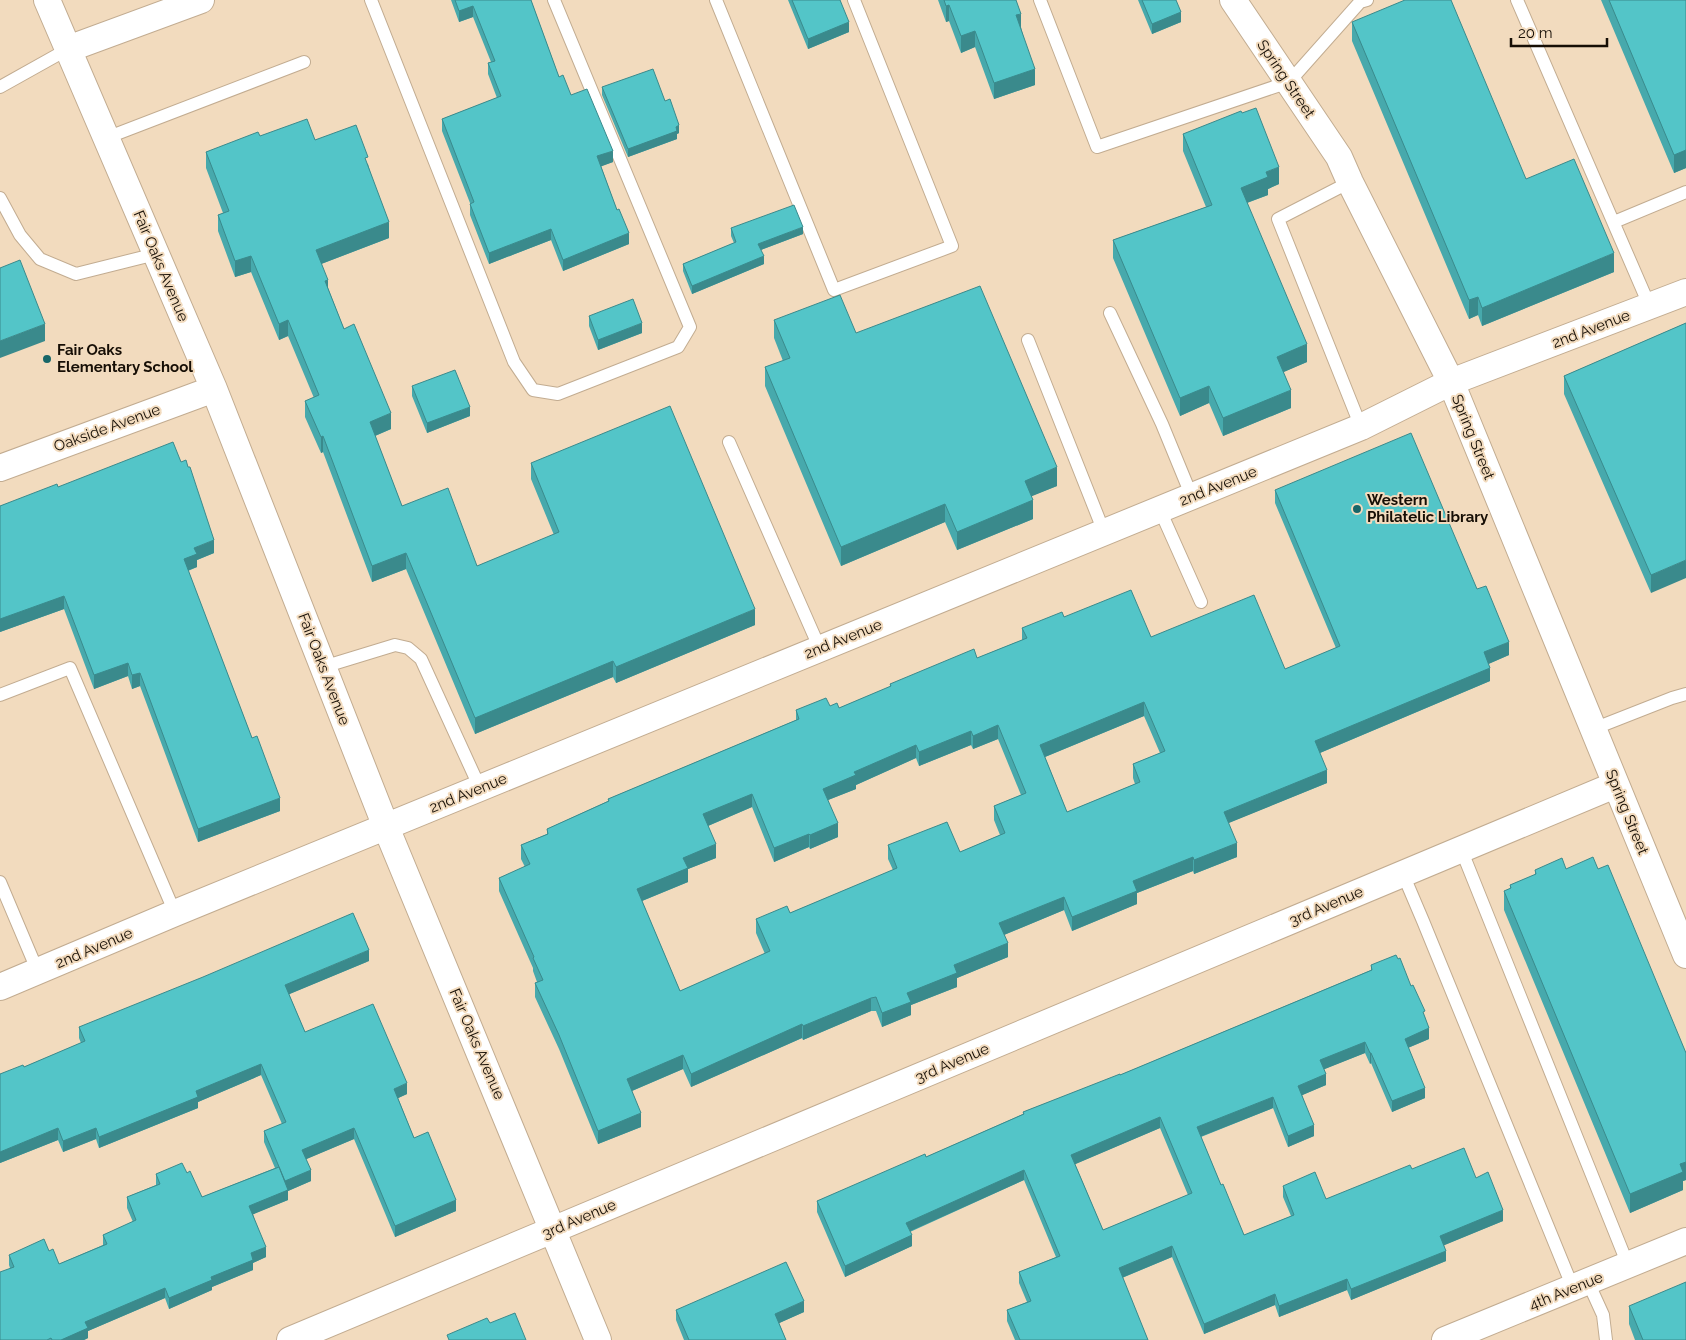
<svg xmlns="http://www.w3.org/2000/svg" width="1686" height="1340" font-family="Raleway,sans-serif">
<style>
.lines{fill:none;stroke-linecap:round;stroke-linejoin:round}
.service-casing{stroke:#c2ac91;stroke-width:14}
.minor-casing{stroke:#c2ac91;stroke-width:28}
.service{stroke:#fff;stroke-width:12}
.minor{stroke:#fff;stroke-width:26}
.wall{fill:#47a9ac;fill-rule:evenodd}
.shaded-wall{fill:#3a8a8c}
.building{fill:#53c5c8;stroke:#3a8a8c;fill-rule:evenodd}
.poi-dot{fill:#176668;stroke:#f2dbbe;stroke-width:2}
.labels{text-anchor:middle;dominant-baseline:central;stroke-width:4;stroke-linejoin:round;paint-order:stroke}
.street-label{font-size:15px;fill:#160e05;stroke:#f2dbbe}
.poi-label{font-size:15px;font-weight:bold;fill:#160e05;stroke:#f2dbbe;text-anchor:start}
</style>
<rect width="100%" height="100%" fill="#f2dbbe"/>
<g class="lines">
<defs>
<path id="service" d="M371 0 514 362 533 390 558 394 678 347 690 327 554 0
M716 0 834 290 952 246 854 0
M1040 0 1097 147 1289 82 1360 2 1367 0
M1517 0 1650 307
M0 87 68 49
M106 138 304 62
M1350 182 1278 219 1361 427
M0 198 20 235 40 259 76 274 156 254
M1614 222 1686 192
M1110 313 1162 424 1192 497
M1028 340 1104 532
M729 442 820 649
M1160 510 1201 602
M323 667 395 645 408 648 421 659 480 788
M0 695 70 668 175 913
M1593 729 1672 698 1686 694
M1461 849 1628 1265
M1403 874 1423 921 1573 1288
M0 882 38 972
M1588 1282 1603 1315 1606 1340"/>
<path id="minor" d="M47 0 214 389 386 827 598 1340
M1233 0 1339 157 1350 182 1451 382 1686 955
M68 49 201 0
M0 468 214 389
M0 987 175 913 1361 427 1451 382 1686 292
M290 1340 1615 785
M1445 1340 1686 1241"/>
</defs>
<use href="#service" class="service-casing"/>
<use href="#minor" class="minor-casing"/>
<use href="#service" class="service"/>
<use href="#minor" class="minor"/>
</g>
<path class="wall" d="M451 0H531L559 77 613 162 601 166 629 244 563 271 551 240 489 264 470 215V203L442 131V119L497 98 488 74V63L491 62 473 17 459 22Z
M788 0H840L849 32 808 49Z
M938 0H1016L1021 27 1035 85 994 99 975 47 961 53 949 21 946 22Z
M1138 0H1176L1181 22 1152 34Z
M1601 0H1686V168L1674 173Z
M1352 22 1526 179 1614 272 1482 326 1478 315 1469 319 1352 41Z
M602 87 665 101 679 133 677 134V139L628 157 602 95Z
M1183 134 1279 184 1268 189V195L1247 203 1307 362 1283 372 1291 408 1223 436 1209 403 1180 416 1113 258V240L1206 207 1183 151Z
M260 136 315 140 368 164 389 238 321 264 328 288 344 329 391 429 375 436 402 506 477 566 554 535 531 479V463L755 625 616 683 613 677 475 734 406 569 372 582 323 452 321 453 305 417V401L314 398 288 336 279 340 251 272 235 277 218 231V215L223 213 206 168V152Z
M731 228 803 234 761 250 764 264 692 294 683 271V264L734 243 731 236Z
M589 316 642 333 598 350 589 326Z
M774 320 856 333 1057 486 1031 496 1033 519 957 550 945 522 841 566 765 386V367L783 361 774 338Z
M1686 323 1651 593 1564 394V376Z
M412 386 470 416 427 433 412 396Z
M58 487 214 553 197 560V567L188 571 280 811 198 842 140 686 132 689 128 676 94 689 64 609 0 632V506Z
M1275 490 1477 589 1509 655 1488 664 1490 681 1320 753 1327 783 1228 823 1237 857 1194 874 1193 871 1137 893V904L1072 931 1064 910 1004 935 1008 957 957 978V987L911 1005V1015L882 1027 876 1011H871L803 1040 802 1038 691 1087 683 1069 632 1091 641 1127 598 1144 559 1049 535 997V983L537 982 533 971V968L499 891V878L525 867 521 859V845L547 834V829L608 801V799L796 720V710L830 706 839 708 890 687V684L977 658 1022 640V628L1064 617 1285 669 1336 648 1275 503ZM1144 716 1160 753 1133 764V778L1135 784 1067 812 1045 757ZM998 739 1021 795 994 806V820L1000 835 960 852 888 845V859L893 870 790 913 756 919V933L765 954 680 991 642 901 688 882V869L716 858 708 826 752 807 774 862 809 847 810 849 838 837 828 800 856 789V785L916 758 919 766 971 745 973 749Z
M1566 869H1598L1686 1053V1180L1683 1181V1190L1630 1213 1504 910V891L1510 889V885L1535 875V870Z
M369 961 289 994 305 1032 407 1094 398 1098 414 1138 456 1211 395 1237 354 1139 306 1159 311 1181 288 1191V1200L253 1214 266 1257 253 1263V1270L212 1287V1290L169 1309 165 1298 88 1331V1338L84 1340H0L10 1268 9 1265V1255L49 1251 59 1264 103 1245V1235L133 1222 127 1208V1197L156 1185V1174L187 1173 202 1197 275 1168 264 1142V1131L282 1124 261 1075 198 1102V1108L99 1148 96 1139 63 1152 58 1140 0 1163V1074L24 1067 81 1043 79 1038V1027Z
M1371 965 1425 1017 1429 1039 1408 1048 1425 1098 1392 1112 1371 1063 1370 1064 1365 1053 1324 1069 1326 1085 1302 1095 1314 1136 1288 1147 1273 1108 1201 1137 1221 1185 1244 1235 1291 1216 1283 1197V1186L1326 1199 1412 1169 1476 1178 1503 1221 1444 1245 1446 1261 1351 1300 1347 1290 1279 1317 1275 1305 1204 1334 1172 1257 1122 1278 1148 1340H1015L1007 1321V1310L1027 1302 1019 1283V1272L1056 1257 1024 1180 910 1232 912 1246 845 1277 817 1212V1201L926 1157 1023 1114V1112L1120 1075 1371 970ZM1160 1128 1188 1195 1103 1230 1075 1164Z
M1629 1306 1686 1340H1635L1629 1324Z
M676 1310 804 1312 779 1323 786 1340H684L676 1320Z"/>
<path class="shaded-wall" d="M949 5V21L946 22V6Z
M473 6V17L459 22V11Z
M1181 12V22L1152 34V24Z
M1021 14V30L1016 15Z
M849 22V32L808 49V39Z
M975 31V47L961 53V36Z
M1035 69V85L994 99V83Z
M679 125V133L677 134V139L628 157V149Z
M1686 150V168L1674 173V155Z
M613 151V162L597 168V156Z
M1279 167V184L1268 189V195L1241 205V188L1266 172Z
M389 222V238L316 266V250Z
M803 227V234L758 251V244Z
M551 229V240L489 264V253Z
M629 233V244L563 271V260Z
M1614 253V272L1482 326V308Z
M251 256V272L235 277V261Z
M764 256V264L692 294V286Z
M328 280V296L325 281Z
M1478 297V315L1469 319V300Z
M288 320V336L279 340V324Z
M642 323V333L598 350V340Z
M45 324V341L0 358V341Z
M1307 344V362L1277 375V357Z
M1209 386V403L1180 416V398Z
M1291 390V408L1223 436V418Z
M470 407V416L427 433V423Z
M391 413V429L370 438V422Z
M323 436V452L321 453V437Z
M1057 467V486L1025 499V481Z
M1033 500V519L957 550V532Z
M945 504V522L841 566V547Z
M214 540V553L197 560V567L184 572V559L194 548Z
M406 553V569L372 582V566Z
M1686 560V578L1651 593V575Z
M64 596V609L0 632V619Z
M755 609V625L616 683V667Z
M1509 642V655L1484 666V652Z
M613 661V677L475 734V718Z
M128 663V676L94 689V675Z
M1490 668V681L1315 755V741Z
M140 673V686L132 689V675Z
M1144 702V716L1040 759V745Z
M998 725V739L973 749V736Z
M971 731V745L919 766V752Z
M916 745V758L856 785V789L823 802V789L854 772Z
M1327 770V783L1224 825V812Z
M752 794V807L703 828V814Z
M280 798V811L198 842V829Z
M838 823V837L810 849V835Z
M809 834V847L774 862V848Z
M1237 843V857L1194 874V860Z
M716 844V858L688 869V882L637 903V889L683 858Z
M1193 857V871L1137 893V904L1072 931V917L1133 881Z
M1064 897V910L999 937V923Z
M1008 943V957L957 978V987L911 1005V1015L882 1027V1013L907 993 954 965Z
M369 950V961L285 996V985Z
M871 998V1011L803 1040V1026Z
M802 1024V1038L691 1087V1074Z
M1429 1028V1039L1405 1049V1039Z
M1365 1042V1053L1320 1071V1060Z
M1370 1053H1371V1063L1370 1064Z
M683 1055V1069L627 1093V1079Z
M261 1064V1075L198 1102V1108L99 1148V1137L196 1091Z
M1326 1074V1085L1298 1097V1086Z
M407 1083V1094L394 1100V1089Z
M1425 1088V1098L1392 1112V1101Z
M1273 1097V1108L1197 1138V1127Z
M641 1113V1127L598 1144V1131Z
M1160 1117V1128L1071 1166V1155Z
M1314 1125V1136L1288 1147V1136Z
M58 1128V1140L0 1163V1152Z
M96 1128V1139L63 1152V1141Z
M354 1128V1139L302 1161V1150Z
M1686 1162V1180L1683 1181V1190L1630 1213V1194L1680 1164Z
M311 1170V1181L288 1191V1200L249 1216V1206L285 1181Z
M1024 1170V1180L906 1233V1223Z
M456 1200V1211L395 1237V1226Z
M1503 1210V1221L1440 1247V1236Z
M912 1235V1246L845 1277V1266Z
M1172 1246V1257L1119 1279V1268Z
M266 1247V1257L253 1263V1270L212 1287V1290L169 1309V1298L211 1277 251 1253Z
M1446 1251V1261L1351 1300V1289Z
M1347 1279V1290L1279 1317V1306Z
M165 1288V1298L88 1331V1338L84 1340H61L85 1322Z
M1275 1294V1305L1204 1334V1324Z
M804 1301V1312L775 1325V1314Z"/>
<path class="building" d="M455 0H531L559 77 563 75 571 95 587 89 613 151 597 156 617 210 619 209 629 233 563 260 551 229 489 253 470 204 474 202 442 119 501 96 488 63 495 61 473 6 459 11Z
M792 0H840L849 22 808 39Z
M944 0H1016L1021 14 1016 15 1035 69 994 83 975 31 961 36 949 5 946 6Z
M1142 0H1176L1181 12 1152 24Z
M1405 0H1451L1526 179 1574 159 1614 253 1482 308 1478 297 1469 300 1352 22Z
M1609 0H1686V150L1674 155Z
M653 69 665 101 670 99 679 125 676 127 677 131 628 149 602 87Z
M1256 108 1279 167 1266 172 1268 177 1241 188 1307 344 1277 357 1291 390 1223 418 1209 386 1180 398 1113 240 1212 205 1183 134 1241 111 1242 113Z
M307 119 315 140 356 125 368 157 365 158 389 222 316 250 328 280 325 281 344 329 354 324 391 413 370 422 402 506 448 488 477 566 559 532 531 463 670 406 755 609 616 667 613 661 475 718 406 553 372 566 323 436 321 437 305 401 319 395 288 320 279 324 251 256 235 261 218 215 229 211 206 152 258 132 260 136Z
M794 205 803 227 758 244 764 256 692 286 683 264 736 242 731 228Z
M20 260 45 324 0 341V268Z
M980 286 1057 467 1025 481 1033 500 957 532 945 504 841 547 765 367 790 358 774 320 840 295 856 333Z
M633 299 642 323 598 340 589 316Z
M1686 323V560L1651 575 1564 376Z
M455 370 470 407 427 423 412 386Z
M1411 433 1477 589 1486 586 1509 642 1484 652 1490 668 1315 741 1327 770 1224 812 1237 843 1194 860 1193 857 1133 881 1137 891 1072 917 1064 897 999 923 1008 943 954 965 957 973 907 993 911 1002 882 1013 876 997 871 998 803 1026 802 1024 691 1074 683 1055 627 1079 641 1113 598 1131 559 1035 535 983 543 980 533 958 534 957 499 878 530 864 521 845 548 834 547 829 609 801 608 799 799 719 796 710 826 698 830 706 837 703 839 708 891 686 890 684 974 649 977 658 1027 638 1022 628 1062 612 1064 617 1131 590 1151 637 1254 595 1285 669 1340 646 1275 490ZM1144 702 1165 751 1133 764 1140 782 1067 812 1040 745ZM998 725 1026 793 994 806 1005 833 960 852 947 822 888 845 897 868 790 913 787 906 756 919 770 951 680 991 637 889 688 868 683 858 716 844 703 814 752 794 774 848 809 834 810 835 838 823 823 789 856 775 854 772 916 745 919 752 971 731 973 736Z
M173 442 181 462 186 460 188 467H190L214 540 194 548 197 554 184 559 252 738 257 736 280 798 198 829 140 673 132 675 128 663 94 675 64 596 0 619V506L57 484 58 487Z
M1593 857 1598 869 1608 865 1686 1053V1162L1680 1164 1683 1172 1630 1194 1504 891 1511 888 1510 885 1536 874 1535 870 1562 858 1566 869Z
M353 913 369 950 285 985 305 1032 373 1004 407 1083 394 1089 414 1138 428 1132 456 1200 395 1226 354 1128 302 1150 311 1170 285 1181 264 1131 286 1122 261 1064 196 1091 198 1097 99 1137 96 1128 63 1141 58 1128 0 1152V1074L23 1065 24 1067 85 1041 79 1027 203 977Z
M1396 955 1398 959 1400 958 1411 986 1413 985 1425 1011 1423 1012 1429 1028 1405 1039 1425 1088 1392 1101 1371 1053H1370L1365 1042 1320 1060 1326 1074 1298 1086 1314 1125 1288 1136 1273 1097 1197 1127 1221 1185 1223 1184 1244 1235 1294 1215 1283 1186 1315 1172 1326 1199 1410 1165 1412 1169 1464 1148 1476 1178 1488 1172 1503 1210 1440 1236 1446 1251 1351 1289 1347 1279 1279 1306 1275 1294 1204 1324 1172 1246 1119 1268 1148 1340H1020L1007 1310 1031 1301 1019 1272 1060 1256 1024 1170 906 1223 912 1235 845 1266 817 1201 925 1154 926 1157 1024 1114 1023 1112 1120 1074V1075L1372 970 1371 965ZM1160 1117 1192 1193 1103 1230 1071 1155Z
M182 1163 187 1173 190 1171 202 1197 279 1167 288 1190 249 1206 266 1247 251 1253 253 1260 211 1277 212 1280 169 1298 165 1288 85 1322 88 1328 61 1340H52L51 1338 47 1340H0V1272L14 1267 9 1255 44 1239 49 1251 53 1249 59 1264 107 1244 103 1235 136 1220 127 1197 160 1184 156 1174Z
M786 1262 804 1301 775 1314 786 1340H689L676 1310Z
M1686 1282V1340H1643L1629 1306Z
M515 1313 526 1340H449L447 1335 487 1318 490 1323Z"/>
<g class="poi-dot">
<circle cx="47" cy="359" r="5"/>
<circle cx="1357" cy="509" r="5"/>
</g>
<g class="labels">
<g class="street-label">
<text transform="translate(1286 79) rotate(56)">Spring Street</text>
<text transform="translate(161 266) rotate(67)">Fair Oaks Avenue</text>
<text transform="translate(1591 329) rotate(-21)">2nd Avenue</text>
<text transform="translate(107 428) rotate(-20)">Oakside Avenue</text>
<text transform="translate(1473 437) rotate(68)">Spring Street</text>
<text transform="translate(1218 486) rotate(-22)">2nd Avenue</text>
<text transform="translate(843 639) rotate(-22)">2nd Avenue</text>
<text transform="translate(324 669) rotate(69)">Fair Oaks Avenue</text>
<text transform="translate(468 793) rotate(-22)">2nd Avenue</text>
<text transform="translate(1627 812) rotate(68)">Spring Street</text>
<text transform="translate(1326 906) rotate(-23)">3rd Avenue</text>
<text transform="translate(94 948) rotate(-23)">2nd Avenue</text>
<text transform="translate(477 1044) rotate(67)">Fair Oaks Avenue</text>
<text transform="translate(952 1063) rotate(-23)">3rd Avenue</text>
<text transform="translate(579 1219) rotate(-23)">3rd Avenue</text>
<text transform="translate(1566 1291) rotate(-22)">4th Avenue</text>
</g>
<g class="poi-label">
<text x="57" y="350">Fair Oaks<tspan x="57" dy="17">Elementary School</tspan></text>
<text x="1367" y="500">Western<tspan x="1367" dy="17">Philatelic Library</tspan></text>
</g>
</g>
<path d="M1511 38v8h96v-8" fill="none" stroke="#160e05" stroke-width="2.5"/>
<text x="1518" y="38" font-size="15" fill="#160e05" stroke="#f2dbbe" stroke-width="4" paint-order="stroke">20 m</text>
</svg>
